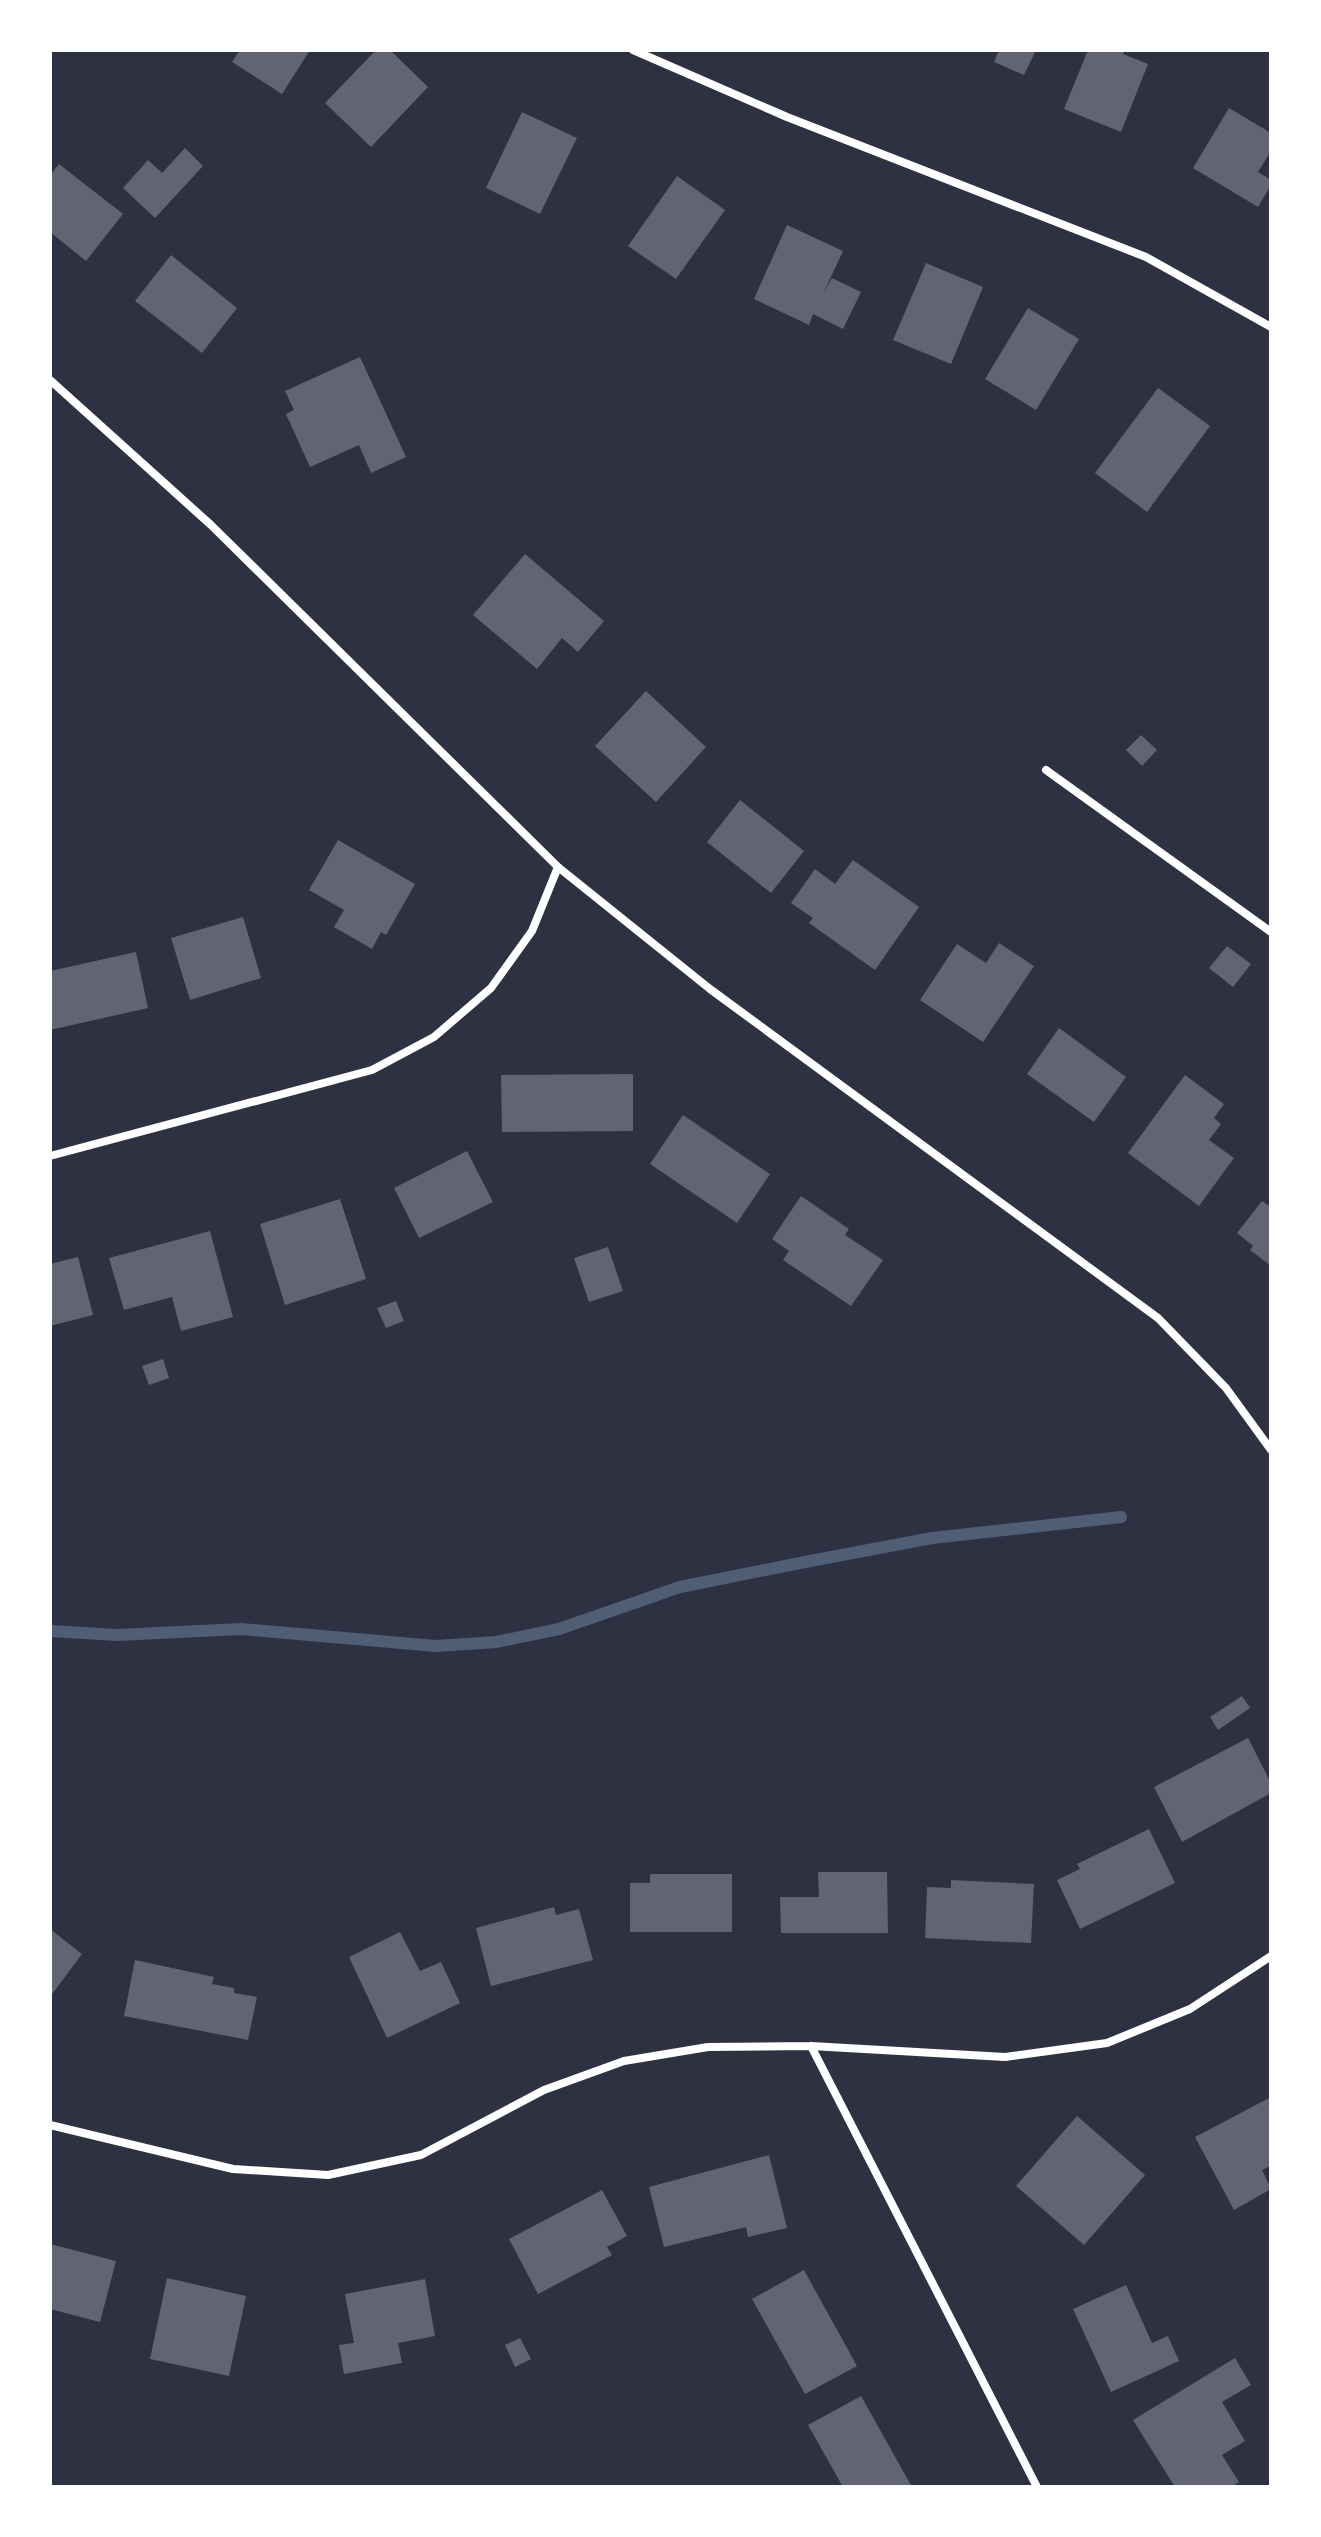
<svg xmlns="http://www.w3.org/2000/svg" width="1321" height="2537" font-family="Commissioner,sans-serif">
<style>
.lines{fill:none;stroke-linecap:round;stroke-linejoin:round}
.stream{stroke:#4f5d75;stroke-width:12}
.building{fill:#626471}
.minor{stroke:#fff;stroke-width:8}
</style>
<rect width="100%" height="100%" fill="#2d3142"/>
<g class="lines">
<path class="stream" d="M50 1631 117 1635 241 1629 436 1646 496 1642 559 1629 680 1587 805 1562 932 1538 1121 1517"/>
</g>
<path class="building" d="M240 50H310L282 94 232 62Z
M376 50H390L428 87 371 147 325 103Z
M999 50H1036L1024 75 994 62Z
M1088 50H1125L1123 54 1148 64 1121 132 1064 109Z
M1229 108 1271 133V151L1258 172 1271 180V185L1258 207 1193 168Z
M522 112 577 138 540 214 486 188Z
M185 148 203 166 155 218 123 188 148 160 162 173Z
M59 164 123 214 86 261 50 232V175Z
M677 176 725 210 676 279 628 246Z
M787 225 843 251 823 294 832 278 861 292 843 329 813 314 809 325 754 299Z
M171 255 237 308 202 353 135 301Z
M926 263 983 287 951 364 893 340Z
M1028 308 1079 339 1036 410 985 379Z
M360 357 406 457 371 473 359 445 310 467 286 414 294 410 285 391Z
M1158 388 1210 426 1147 512 1095 473Z
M525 554 604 621 578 652 562 638 537 669 473 615Z
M646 691 706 747 656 802 595 746Z
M1141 735 1157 750 1142 766 1126 750Z
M740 800 804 851 771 893 707 842Z
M338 840 415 884 386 935 381 932 372 949 334 927 344 910 309 890Z
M853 860 919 907 875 970 809 923 813 918 791 903 815 869 835 884Z
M243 917 261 978 190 1000 171 938Z
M999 943 1034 966 983 1042 920 1000 957 944 986 963Z
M1227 946 1251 964 1233 987 1209 968Z
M136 952 148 1008 50 1030V971Z
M1059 1028 1126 1077 1094 1122 1027 1074Z
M633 1074V1131L502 1132 501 1075Z
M1185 1075 1224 1104 1214 1118 1221 1124 1209 1140 1234 1158 1199 1206 1128 1153Z
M683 1115 770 1174 737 1223 650 1164Z
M467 1151 493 1202 419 1238 394 1188Z
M801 1196 849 1229 845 1235 883 1260 851 1306 783 1260 789 1251 772 1239Z
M340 1199 366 1279 285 1305 260 1224Z
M1262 1201 1271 1207V1266L1250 1250 1253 1246 1237 1233Z
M210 1231 233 1317 181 1331 172 1297 124 1310 109 1258Z
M608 1247 623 1291 589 1302 574 1258Z
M78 1257 93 1315 50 1326V1264Z
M396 1301 404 1321 386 1328 377 1308Z
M163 1359 169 1378 149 1385 142 1366Z
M1242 1696 1250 1708 1218 1730 1210 1717Z
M1248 1738 1271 1783V1793L1182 1842 1154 1787Z
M1149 1829 1175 1883 1080 1929 1057 1880 1080 1869 1077 1864Z
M818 1872H887L888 1933H781L780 1897H819Z
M650 1874H732V1932H630V1883H650Z
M951 1880 1034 1884 1031 1943 925 1938 927 1887 951 1888Z
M554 1907 556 1915 579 1909 593 1960 491 1986 476 1928Z
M50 1929 82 1954 50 1997Z
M400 1932 420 1971 441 1962 460 2003 387 2038 349 1957Z
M135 1960 214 1977 212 1984 234 1988V1993L257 1997 248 2040 124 2016Z
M1269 2098 1271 2166 1262 2170 1271 2189 1234 2210 1195 2137Z
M1077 2116 1145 2175 1084 2245 1016 2186Z
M769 2155 787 2228 748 2237 746 2227 664 2247 649 2187Z
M602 2190 627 2236 607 2247 612 2255 538 2294 509 2239Z
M50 2244 116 2261 100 2322 50 2309Z
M804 2270 857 2366 805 2394 752 2299Z
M167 2278 246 2296 229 2376 150 2359Z
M425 2279 435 2336 398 2343 402 2363 344 2374 339 2345 354 2343 345 2294Z
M1126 2285 1152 2343 1168 2336 1179 2361 1111 2392 1073 2309Z
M520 2338 531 2359 515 2367 505 2345Z
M1235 2358 1251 2385 1222 2402 1245 2441 1222 2455 1239 2482 1231 2487H1175L1133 2420Z
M861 2396 912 2487H843L808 2425Z"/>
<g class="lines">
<path class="minor" d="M633 50 787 117 1146 257 1271 327
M50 380 211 525 558 867 710 989 1158 1318 1226 1388 1271 1450
M1046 770 1271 932
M50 1156 372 1070 434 1037 491 988 532 931 558 867
M811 2046 1037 2487
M50 2125 233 2169 328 2175 421 2155 544 2090 624 2061 708 2047 811 2046 1005 2057 1107 2043 1190 2009 1271 1956"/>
</g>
<rect width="1321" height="2537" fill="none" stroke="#ffffff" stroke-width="104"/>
</svg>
